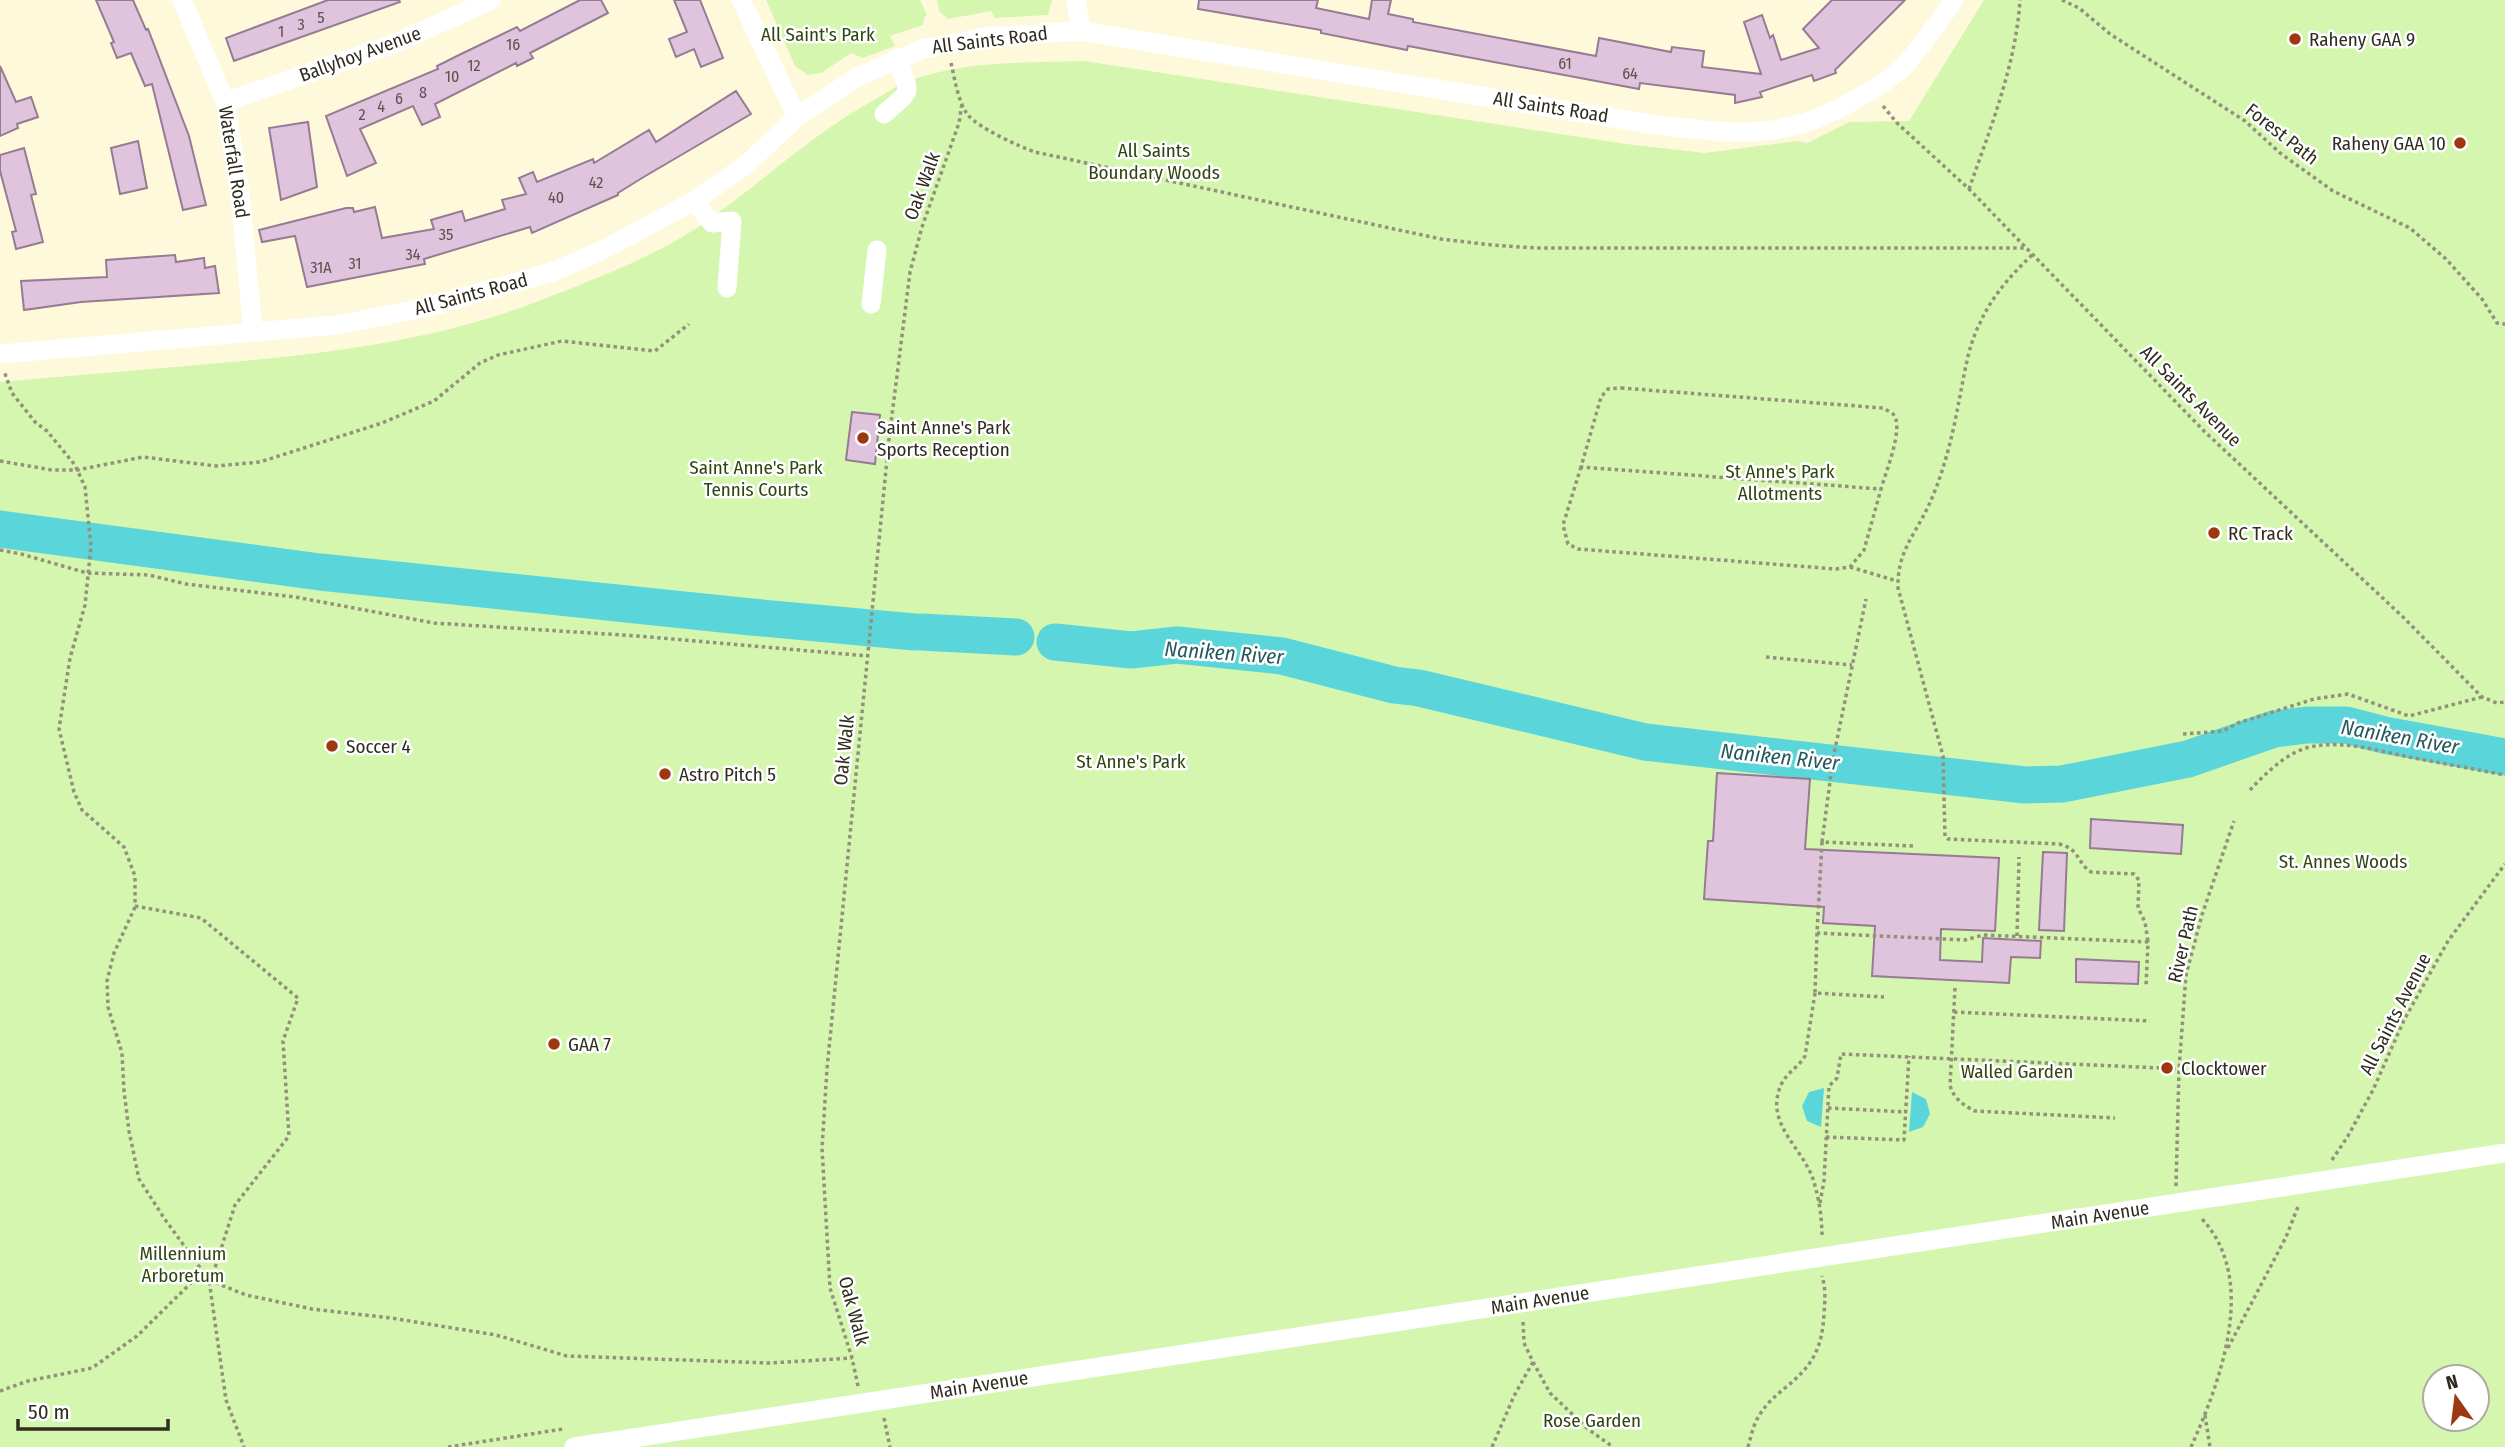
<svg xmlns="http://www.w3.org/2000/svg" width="2505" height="1447" font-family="'Fira Sans Condensed',sans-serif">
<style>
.green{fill:#d4f6af;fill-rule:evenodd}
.water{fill:#5ad6da}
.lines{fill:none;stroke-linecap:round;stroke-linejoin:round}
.river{stroke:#5ad6da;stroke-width:37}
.building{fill:#e0c3dc;stroke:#977b93;stroke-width:2}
.path{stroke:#94907b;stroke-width:3.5;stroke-dasharray:3.5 3.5;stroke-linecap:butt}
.minor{stroke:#fff;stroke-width:19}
.poi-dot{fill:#9e3811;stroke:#fff;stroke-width:2.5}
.labels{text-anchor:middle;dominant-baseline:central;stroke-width:5;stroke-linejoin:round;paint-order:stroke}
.number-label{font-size:16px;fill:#5c524e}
.park-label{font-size:19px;fill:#30460f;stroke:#fff}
.poi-label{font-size:19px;fill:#302d1f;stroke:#fff;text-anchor:start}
.street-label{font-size:19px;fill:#302d1f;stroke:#fff}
.water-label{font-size:21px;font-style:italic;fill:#24595b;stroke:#fff}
</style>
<rect width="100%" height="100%" fill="#fff9dc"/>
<path class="green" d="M766 0H920L927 15 924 18 923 25 890 36 895 46 863 58 851 53 821 73 808 75 795 66Z
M937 0H1052L1048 15 995 18 991 11 948 19 939 11Z
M1984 0H2505V1447H0V382C66 376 131 371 197 365 315 355 433 343 544 299 600 277 662 254 711 218 766 179 816 131 876 99 886 93 896 86 906 82 963 60 1024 63 1084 61L1626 144 1705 153 1797 141 1807 143 1849 122 1909 121ZM2435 1377H2477V1419H2435Z"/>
<path class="water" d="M1824 1088 1821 1127 1807 1121 1802 1106 1809 1092Z
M1912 1092 1926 1099 1930 1114 1923 1127 1909 1132Z"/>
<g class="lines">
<path class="river" d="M0 529 320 572 751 617 914 632
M921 632 1016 637
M1055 642 1131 650 1177 645 1282 656 1394 685 1419 688 1645 742 2025 785 2062 784 2188 759 2274 729 2307 725H2346L2384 735 2505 757"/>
</g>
<path class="building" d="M96 0H133L146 30 148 29 189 136 206 205 183 210 152 84 145 86 131 53 117 58 111 43 114 42Z
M328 0H399L400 2 234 61 226 38Z
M580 0H601L608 13 530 53 533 58 517 66 516 63 435 104 440 117 422 125 413 106 360 129 376 163 347 176 326 116 438 69 437 66 457 56 517 27 520 31Z
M674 0H700L723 58 701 67 694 49 676 57 669 39 687 32Z
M1199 0H1318L1316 8 1369 19 1372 0H1391L1388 14 1413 19V22L1596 56 1599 38 1671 52 1672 47 1704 51 1702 67 1761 74 1744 22 1762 15 1770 38 1773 35 1781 60 1819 48 1803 29 1832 0H1905L1835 70 1836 73 1814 81 1812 75 1760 92 1762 97 1735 103V95L1640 83 1639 89 1408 46 1407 50 1321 33V30L1198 9Z
M0 66 16 102 31 97 38 117 17 124 18 128 0 136Z
M736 91 751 114 642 178 618 193V195L532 233 530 227 424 259 425 264 307 287 295 236 262 242 259 230 346 208H353L354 212 375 207 382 238 434 229 431 220 462 211 465 221 505 209 502 200 526 194 519 178 533 172 537 182 593 159 594 163 649 130 656 142Z
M308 122 317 187 281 200 269 128Z
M138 141 147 188 120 194 111 148Z
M24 148 36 194 31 195 43 242 16 249 12 232 16 231 0 171V155Z
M175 255 176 262 204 258 205 268 215 266 219 293 81 302 24 310 21 281 107 277 106 260Z
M852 412 880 415 875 464 846 460Z
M1717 773 1810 779 1805 849 1999 858 1995 931 1941 929 1940 960 1982 962 1983 938 2041 941 2040 958 2011 957 2009 983 1872 976 1875 926 1823 923 1824 907 1704 899 1708 841H1713Z
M2091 819 2183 825 2181 854 2090 848Z
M2043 852 2067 853 2064 931 2039 930Z
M2076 959 2139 962 2138 984 2076 982Z"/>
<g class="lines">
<path class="path" d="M2062 0 2079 8 2110 34 2245 121 2280 153 2333 191 2410 228 2446 259 2482 299 2497 323 2505 324
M951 63C955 80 958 102 968 115 977 127 1020 147 1035 152L1441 239 1492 245 1536 248H2025
M1883 106 1897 123 1969 189 2204 431 2403 617 2482 697 2497 703 2505 702
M1969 189C1990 129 2016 65 2020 0
M2032 255C2011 275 1992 296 1980 323 1967 348 1964 378 1958 406 1952 439 1942 478 1927 509 1913 537 1897 554 1898 588L1943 756 1945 837 1948 839 2059 844C2080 849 2077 863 2091 872L2134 874 2139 880 2138 908 2145 922 2148 942
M1621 388 1883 408C1885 409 1892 413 1893 414 1905 426 1885 474 1881 489L1581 467 1601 397 1608 389Z
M0 461 52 470H77L143 457 216 466 260 462 382 423 434 401 480 363 498 355 562 341 655 351 689 324
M1581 467 1563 525 1568 544 1578 549 1836 569 1850 567 1864 550 1881 489
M0 550 21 554 87 573 149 575 186 584 295 597 434 623 638 636 868 656
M1850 567 1897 581
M1766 657 1852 665
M2183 734 2223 731 2238 723 2314 699 2348 694 2409 716 2482 697
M2250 790C2265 774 2284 755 2306 748 2339 739 2376 750 2409 757 2441 763 2473 769 2505 775
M1822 842 1833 759 1866 599
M1913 846 1822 842 1817 933 1965 940 1983 935 2148 942 2146 986
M135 907 114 953 107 981 108 1007 122 1053 124 1091 129 1131 139 1179 164 1218 209 1280 226 1400 244 1447
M1817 933 1815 993 1884 997
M2017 936 2019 857
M1955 988 1950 1085C1953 1098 1964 1106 1975 1111L2115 1118
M1815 993 1805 1056C1799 1067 1786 1073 1781 1085 1764 1123 1802 1147 1813 1179 1819 1198 1822 1217 1822 1237
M1954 1012 2150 1021
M2172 1069H2179
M1828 1108 1906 1112
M1826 1137 1904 1140 1909 1056
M2332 1160 2348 1136 2373 1090 2404 1020 2448 941 2505 864
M2176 1186 2179 1069 2186 975 2202 915 2234 821
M1820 1203 1824 1181 1829 1086 1837 1078 1841 1054 2161 1068
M209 1280 246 1295 312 1309 391 1318 496 1335 567 1356 770 1363 852 1358
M2228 1348 2286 1237 2299 1204
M1533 1362 1550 1393 1588 1429 1613 1447
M858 1386 852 1358 830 1288 822 1148 827 1069 889 439 910 272 922 227 959 123 962 103
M0 1391 28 1381 92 1368 137 1336 193 1281 209 1280 214 1271 235 1205 289 1136 283 1041 298 998 201 918 135 906V876L124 847 82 810 74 792 59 729 70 658 85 605 91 546 85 487 75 465 47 431 35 422 12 393 4 371
M2205 1415 2210 1447
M884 1418 890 1447
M448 1447 563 1429
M1492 1447 1514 1396 1533 1362 1524 1343 1523 1321
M1748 1447C1751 1437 1753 1425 1759 1416 1765 1405 1775 1396 1785 1388 1812 1366 1822 1350 1824 1314 1825 1301 1826 1289 1822 1276
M2191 1447C2220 1382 2259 1280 2202 1219"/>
<path class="minor" d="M182 0 225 102 240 193 253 332
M741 0 797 117
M1076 0 1081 31
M225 102 396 43 491 0
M884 114C913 88 911 97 897 58
M694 201 712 223 732 221 727 288
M871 304 877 250
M0 354 337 325 429 307 552 272 599 252 694 201 747 164 797 117 859 76 923 49 986 37 1081 31 1657 125C1737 134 1785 142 1858 98 1872 90 1890 80 1902 68 1921 48 1938 22 1954 0
M574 1447 2505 1153"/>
</g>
<g class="poi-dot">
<circle cx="2295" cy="39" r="7"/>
<circle cx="2460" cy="143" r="7"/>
<circle cx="863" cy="438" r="7"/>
<circle cx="2214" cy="533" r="7"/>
<circle cx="332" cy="746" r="7"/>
<circle cx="665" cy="774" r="7"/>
<circle cx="554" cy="1044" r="7"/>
<circle cx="2167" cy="1068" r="7"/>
</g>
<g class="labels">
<g class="number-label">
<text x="321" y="17">5</text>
<text x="301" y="24">3</text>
<text x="281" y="31">1</text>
<text x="513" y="44">16</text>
<text x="1565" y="63">61</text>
<text x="474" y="65">12</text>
<text x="1630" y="73">64</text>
<text x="452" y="76">10</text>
<text x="423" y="92">8</text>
<text x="399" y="98">6</text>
<text x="381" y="106">4</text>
<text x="362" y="114">2</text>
<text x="596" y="182">42</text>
<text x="556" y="197">40</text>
<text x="446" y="234">35</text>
<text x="413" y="254">34</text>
<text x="355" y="263">31</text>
<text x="321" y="267">31A</text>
</g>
<g class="park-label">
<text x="818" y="34">All Saint's Park</text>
<text x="1154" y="150">All Saints<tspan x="1154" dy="22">Boundary Woods</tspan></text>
<text x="756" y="467">Saint Anne's Park<tspan x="756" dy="22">Tennis Courts</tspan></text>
<text x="1780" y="471">St Anne's Park<tspan x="1780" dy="22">Allotments</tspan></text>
<text x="1131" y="761">St Anne's Park</text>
<text x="2343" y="861">St. Annes Woods</text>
<text x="2017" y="1071">Walled Garden</text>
<text x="183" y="1253">Millennium<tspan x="183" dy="22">Arboretum</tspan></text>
<text x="1592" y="1420">Rose Garden</text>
</g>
<g class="poi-label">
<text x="2309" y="39">Raheny GAA 9</text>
<text x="2446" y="143" text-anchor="end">Raheny GAA 10</text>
<text x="877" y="427">Saint Anne's Park<tspan x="877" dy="22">Sports Reception</tspan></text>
<text x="2228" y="533">RC Track</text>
<text x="346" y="746">Soccer 4</text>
<text x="679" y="774">Astro Pitch 5</text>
<text x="568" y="1044">GAA 7</text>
<text x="2181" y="1068">Clocktower</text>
</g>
<g class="street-label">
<text transform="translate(990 40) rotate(-7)">All Saints Road</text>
<text transform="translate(360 54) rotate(-20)">Ballyhoy Avenue</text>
<text transform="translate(1551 107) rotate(9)">All Saints Road</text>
<text transform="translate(2282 134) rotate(38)">Forest Path</text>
<text transform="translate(234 162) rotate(81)">Waterfall Road</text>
<text transform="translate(922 186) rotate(-70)">Oak Walk</text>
<text transform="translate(471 294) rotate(-15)">All Saints Road</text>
<text transform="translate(2191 396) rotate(45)">All Saints Avenue</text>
<text transform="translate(844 750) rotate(-84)">Oak Walk</text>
<text transform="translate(2183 944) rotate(-77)">River Path</text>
<text transform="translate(2395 1014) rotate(-63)">All Saints Avenue</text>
<text transform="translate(2100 1215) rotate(-9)">Main Avenue</text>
<text transform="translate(1540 1300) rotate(-9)">Main Avenue</text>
<text transform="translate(854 1311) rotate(75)">Oak Walk</text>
<text transform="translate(979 1385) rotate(-9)">Main Avenue</text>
</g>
<g class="water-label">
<text transform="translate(1224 653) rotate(4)">Naniken River</text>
<text transform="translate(2400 737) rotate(10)">Naniken River</text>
<text transform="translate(1780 757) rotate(6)">Naniken River</text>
</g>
</g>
<g transform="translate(2456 1398) rotate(346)"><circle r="33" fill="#ffffff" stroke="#acaba5" stroke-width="2"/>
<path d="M0-5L12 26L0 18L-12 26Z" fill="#9e3811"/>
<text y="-10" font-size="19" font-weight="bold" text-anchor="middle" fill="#302d1f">N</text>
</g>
<path d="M18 1419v10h150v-10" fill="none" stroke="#302d1f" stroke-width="3.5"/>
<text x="28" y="1419" font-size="21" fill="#302d1f" stroke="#ffffff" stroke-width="5" paint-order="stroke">50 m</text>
</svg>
